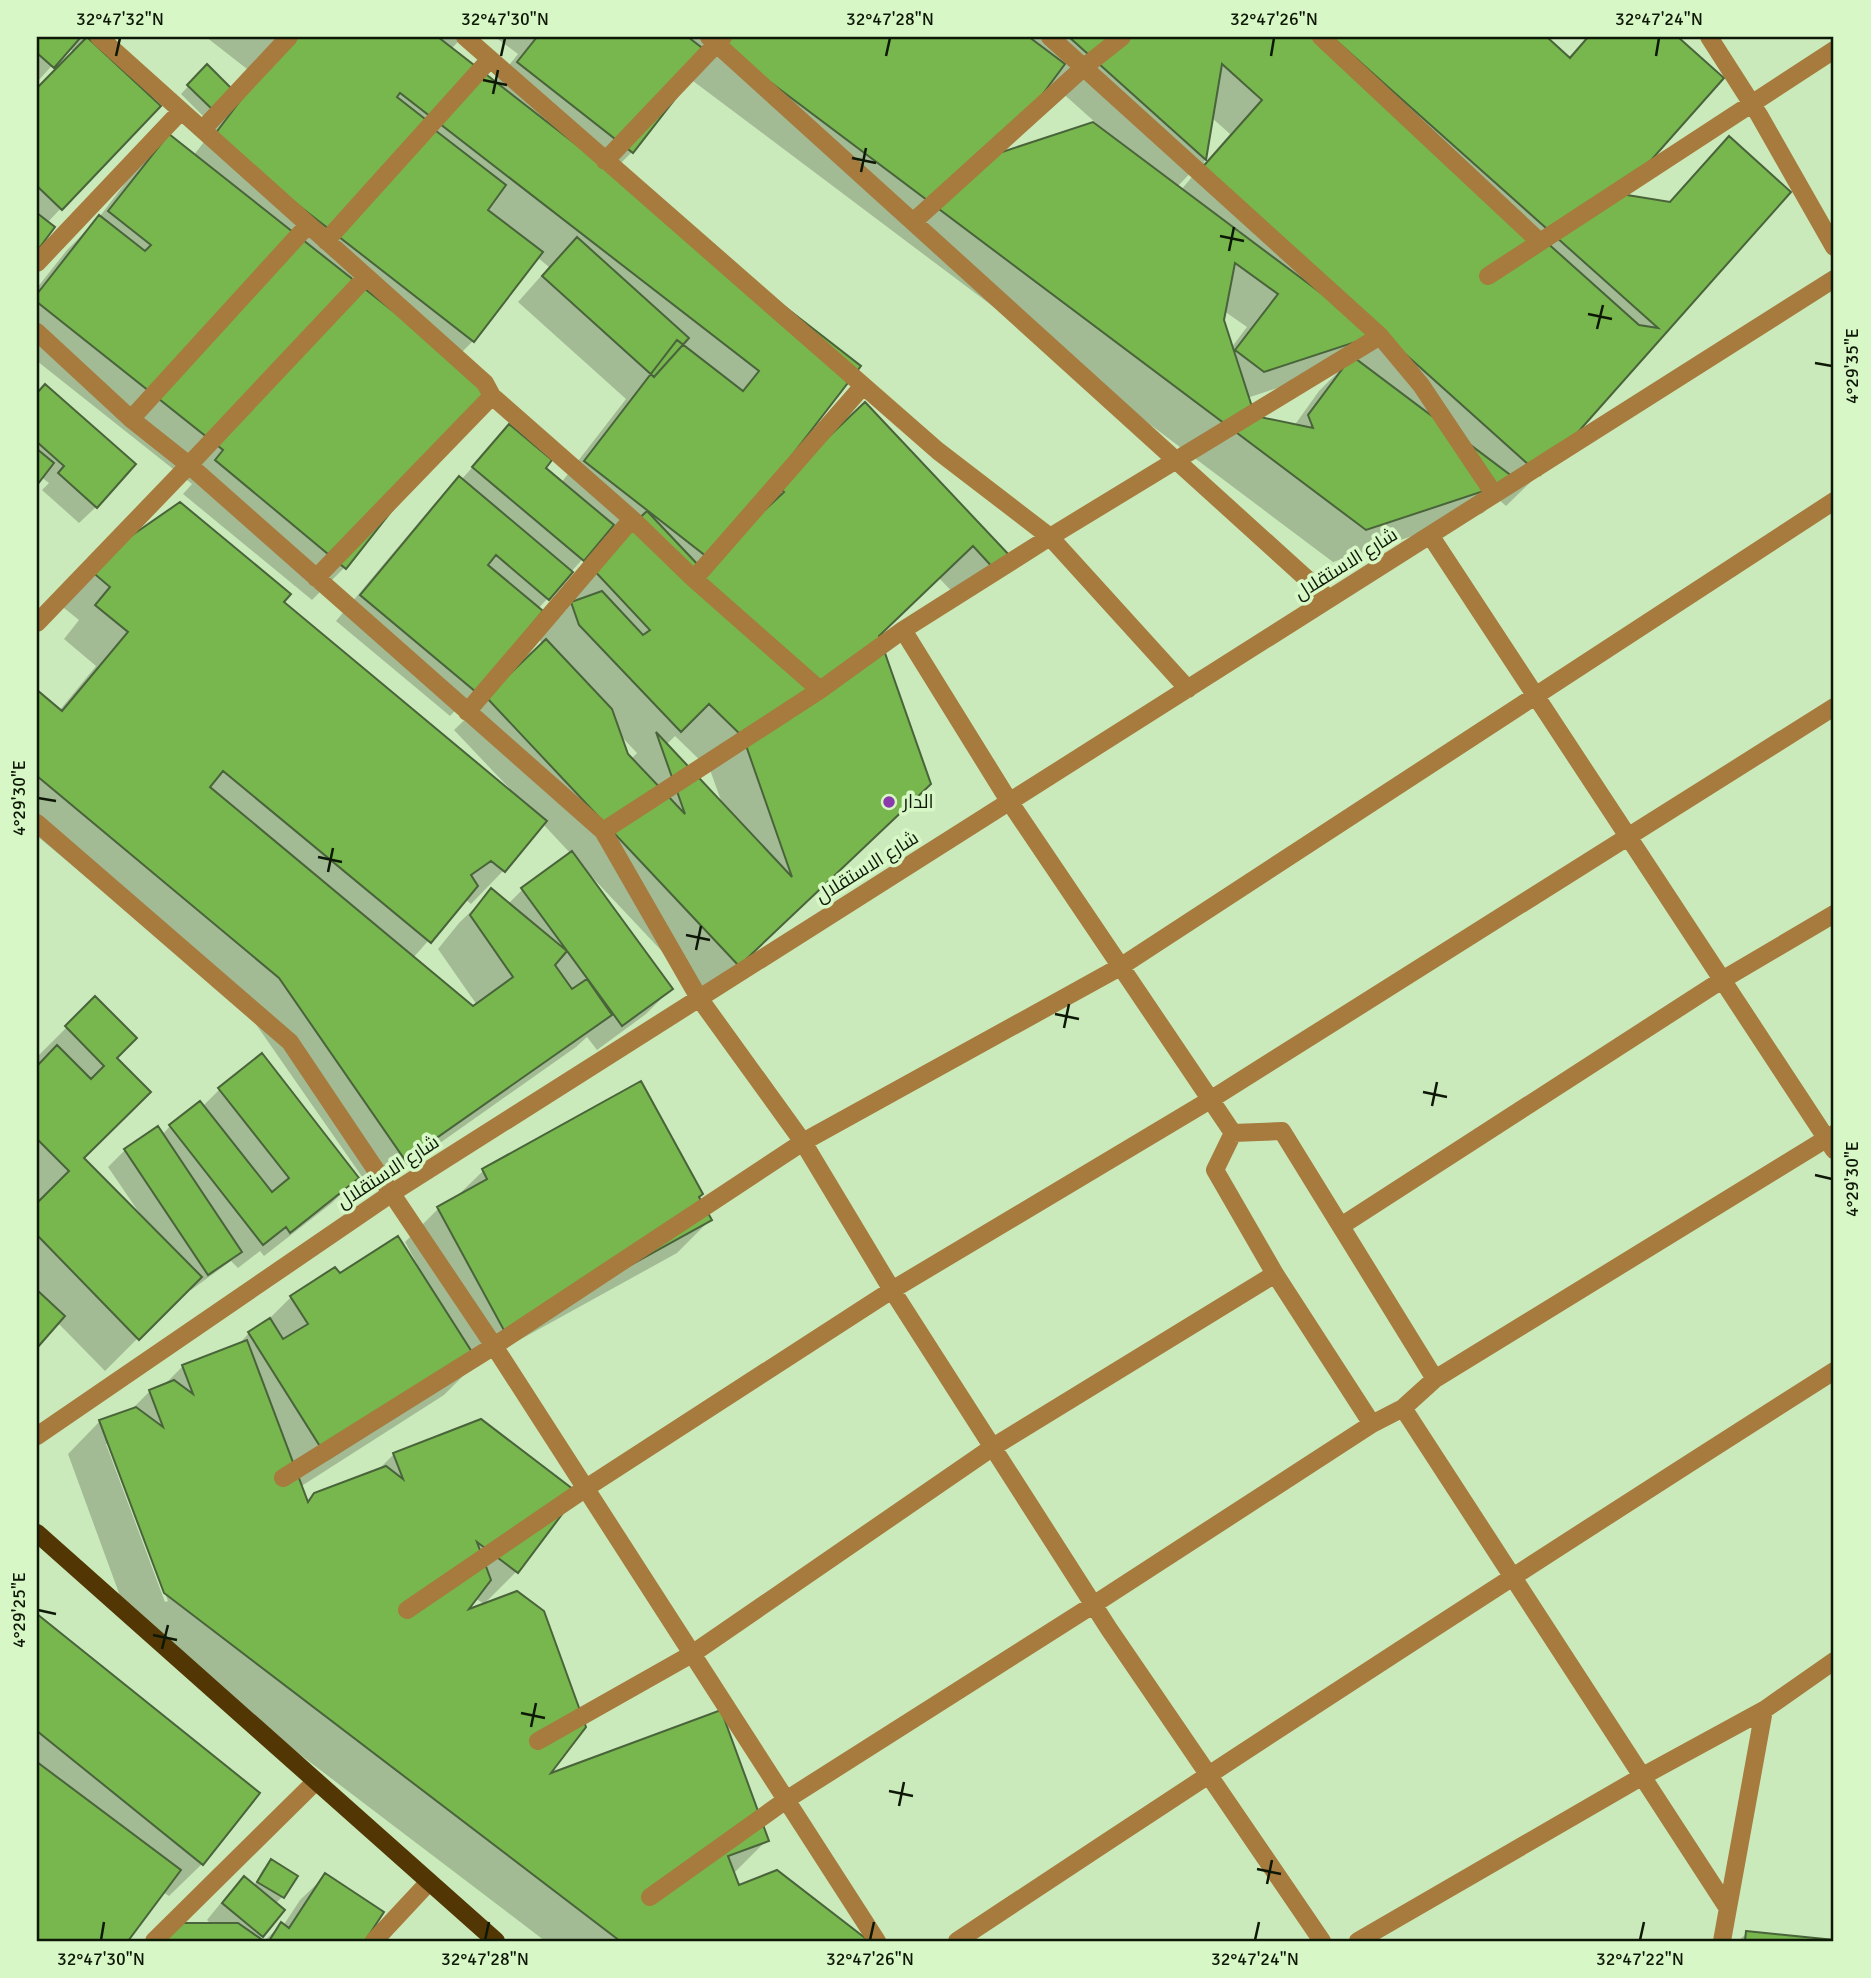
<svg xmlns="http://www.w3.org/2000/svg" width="1871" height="1978" font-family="Signika,Cairo,sans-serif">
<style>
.shadow{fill:#0003;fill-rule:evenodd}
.building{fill:#77b74d;stroke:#49633a;stroke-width:2}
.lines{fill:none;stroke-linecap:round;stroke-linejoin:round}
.minor{stroke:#a67b3d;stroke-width:18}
.primary{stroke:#523604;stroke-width:18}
.ticks{fill:none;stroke:#0e1807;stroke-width:2.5}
.poi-dot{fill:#8a3aaa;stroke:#d8f7c7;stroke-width:2.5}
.labels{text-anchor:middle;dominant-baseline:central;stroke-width:7;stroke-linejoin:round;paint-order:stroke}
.street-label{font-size:19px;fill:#0e1807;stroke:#d8f7c7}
.poi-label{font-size:19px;fill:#0e1807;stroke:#d8f7c7;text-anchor:start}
.neatline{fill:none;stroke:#0e1807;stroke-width:2.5}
.ticks-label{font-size:18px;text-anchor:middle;fill:#0e1807}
</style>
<rect width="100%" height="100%" fill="#cbeabb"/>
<path class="shadow" d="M37 37H85L158 106 47 223 53 227 37 248V90L74 52 68 48 37 82Z
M206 37H463L451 49 495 83 518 54 495 37H1544L1568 58 1587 37H1675L1722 78 1617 195 1668 204 1729 138 1789 192 1539 474 1506 506 1497 498 1483 513 1333 562 689 78 632 152 611 173 859 366 710 559 746 520 865 405 1008 557 962 602 939 578 877 636 929 783 705 997 592 877 590 878 671 989 646 1014 597 1050 587 1037 576 1047 372 1191 246 1010 37 836V692L59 711 96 666 64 639 79 620 59 604 103 558 281 602 508 791 510 789 454 730 542 645 539 637 567 609 558 599 615 543 604 535 538 609 474 691 450 716 336 621 435 503 459 478 461 480 509 426 544 468 561 483 626 399 518 302 549 267 537 257 473 341 453 361 345 567 312 600 183 494 192 484 37 361V288L67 250 97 220 136 169 169 137 193 156 256 76ZM1050 82 1096 123 994 156ZM1211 117 1230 134 1204 164ZM1200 163 1202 165 1181 190 1177 187ZM1224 311 1247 327 1231 348 1222 320ZM1344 366 1319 391 1294 426 1253 418 1247 398ZM619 734 637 753 631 759 626 754ZM675 736 710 770 723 806 666 745ZM543 824 571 854 523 889 508 904 492 891 459 923 438 949 477 1005 473 1008 413 958 465 899 471 904 503 871Z
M207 66 231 91 205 118 181 94Z
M45 386 96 507 79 523 42 490 49 483 41 477 37 482V394Z
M95 999 115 1058 82 1158 139 1216 140 1214 108 1167 125 1150 157 1128 162 1135 170 1126 202 1107 220 1089 357 1178 332 1203 264 1256 260 1251 238 1268 231 1261 191 1290 189 1287 105 1371 57 1322 37 1345V1068L39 1066 37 1057Z
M640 1083 710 1220 677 1253 474 1365 444 1395 300 1487 307 1504 376 1472 394 1454 516 1572 484 1604 475 1598 464 1612 546 1777 767 1840 734 1873 738 1888 776 1872 866 1941H545L131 1626 68 1454 100 1421 130 1411 150 1391 163 1386 183 1366 237 1346 249 1333 266 1322 291 1297 339 1276 417 1264 405 1242 438 1209 453 1200 483 1171ZM106 1444H110L168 1601 165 1602Z
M37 1616 258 1793 202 1864 169 1896 163 1892 126 1941H37Z
M271 1862 282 1897 275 1904 283 1910 257 1941H148L212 1925 207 1920 228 1894 244 1878 254 1886 263 1869Z
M325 1876 382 1913 363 1941H264L281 1925 283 1926 300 1900Z
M1747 1933 1833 1941H1738Z"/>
<path class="building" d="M37 37H81L54 68 37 53Z
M87 37 161 106 62 210 37 186V88Z
M280 37H438L861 366 711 560 584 461 677 340 743 391 759 371 400 93 397 97 429 122 427 124 506 185 488 210 543 252 474 342 212 138 249 89Z
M537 37H688L710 54 633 153 517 62Z
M710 37H1029L1065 64 999 153 1093 122 1377 335 1264 372 1235 350 1278 294 1235 263 1224 320 1255 416 1313 428 1308 415 1352 356 1517 480 1366 530Z
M1069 37H1317L1639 325 1658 328 1332 37H1547L1570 58 1588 37H1678L1724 78 1621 194 1670 202 1729 136 1791 192 1540 475 1200 170 1262 100 1222 64 1206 160Z
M207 64 234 91 214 111 187 85Z
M169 134 489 387 346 569 215 460 223 450 37 302V294L99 215 145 251 151 245 108 211Z
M37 213 55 227 37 251Z
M577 237 689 338 654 377 542 276Z
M45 384 136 464 97 508 58 473 64 466 37 442V393Z
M865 402 1011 557 996 571 973 546 879 636 931 784 739 966 486 697 546 639 612 709 628 754 685 814 656 732 792 877 743 737 709 704 681 732 579 625 571 602 602 591 643 635 650 630 589 565 647 511 702 569 784 492 777 486Z
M509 424 552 460 546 468 614 525 584 561 472 467Z
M37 449 54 463 37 485Z
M459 476 573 572 549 600 496 555 488 565 543 611 476 692 360 595Z
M180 502 291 594 284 602 547 821 505 872 491 861 471 875 478 886 431 943 223 771 210 787 473 1006 513 977 470 915 491 888 567 951 555 965 572 989 587 979 612 1015 405 1160 279 978 37 776V690L62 711 128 632 95 605 110 587 90 570 102 556Z
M572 851 673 989 622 1026 521 888Z
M95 996 137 1038 117 1058 151 1092 84 1158 202 1277 139 1340 37 1235V1203L69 1171 38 1140 37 1141V1066L57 1045 91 1079 104 1066 65 1026Z
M262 1053 359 1178 290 1233 286 1227 263 1245 169 1125 200 1101 272 1192 289 1178 218 1088Z
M641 1081 703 1194 699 1197 712 1220 506 1334 437 1207 487 1179 482 1169Z
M158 1126 242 1252 208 1275 124 1149Z
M398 1236 479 1363 328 1459 248 1332 270 1318 283 1339 308 1324 290 1296 335 1267 340 1273Z
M37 1290 65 1316 37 1348Z
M247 1340 308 1502 314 1493 386 1466 403 1479 393 1453 481 1419 578 1493 518 1573 477 1542 491 1580 469 1609 517 1591 544 1611 586 1727 551 1773 721 1710 769 1841 728 1856 739 1885 777 1870 869 1941H620L164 1593 99 1420 136 1407 163 1427 149 1390 174 1380 193 1394 182 1365Z
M37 1614 260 1793 203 1865 37 1731Z
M37 1762 181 1870 128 1941H37Z
M271 1859 298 1876 284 1898 257 1882Z
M325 1873 384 1912 365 1941H269L281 1922 289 1928Z
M244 1876 285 1910 263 1937 222 1903Z
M163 1923H238L261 1939 259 1941H151Z
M1746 1931 1834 1940V1941H1745Z"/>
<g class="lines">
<path class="minor" d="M99 37C227 153 356 268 485 383L492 396 632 519 694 579 820 690 903 630
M465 37 938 451 1050 537 1188 689
M709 37 1329 599
M1050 37 1380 336 1421 385 1494 494
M1321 37 1540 242
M1709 37 1759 115 1834 247
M203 129 289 37
M605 161 723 37
M913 222 1083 68 1122 37
M326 241 490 59
M37 263 181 111
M1488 276 1834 50
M37 332 131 419 189 465 603 831 699 998 803 1142 892 1290 1109 1629 1322 1941
M131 419 308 225
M1430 535 1834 1150
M316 578 492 396
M694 579 862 387
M37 623 189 465 366 277
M467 712 632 519
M37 823 290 1042 494 1346 877 1941
M603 831 820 690
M1282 1131 1435 1379 1403 1408 1372 1424 1275 1274 1215 1170 1233 1133Z
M1233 1133 1009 801 903 630 1050 537 1380 336
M1341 1226 1722 980 1834 914
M1435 1379 1834 1134
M1403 1408 1727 1907
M37 1436 392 1193 1834 279
M283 1478 494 1346 803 1142 1120 967 1834 501
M407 1610 586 1488 892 1290 1210 1100 1834 707
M538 1741 692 1654 993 1447 1275 1274
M650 1897 786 1800 1093 1605 1372 1424
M154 1941 316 1781
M374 1941 429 1882
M957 1941C1248 1748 1540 1558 1834 1371
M1358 1941 1643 1776 1764 1710 1834 1661
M1722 1941 1764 1710"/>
<path class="primary" d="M37 1533 496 1941"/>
</g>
<path class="ticks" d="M116 56 120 38M501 56 505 38M886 56 890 38M1271 56 1274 38M1656 56 1659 38M483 80 507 85M493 94 498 70M852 158 876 163M861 172 866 148M1220 236 1244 241M1229 251 1234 227M1588 314 1612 319M1597 329 1603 305M1815 363 1832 366M38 798 56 801M318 857 342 862M328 872 333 848M686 935 710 940M696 950 701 926M1055 1014 1079 1019M1064 1028 1069 1004M1423 1092 1447 1097M1432 1106 1437 1082M1815 1175 1832 1179M38 1610 56 1614M153 1635 177 1640M162 1649 168 1625M521 1713 545 1718M531 1727 536 1703M889 1791 913 1796M899 1806 904 1782M1257 1869 1281 1874M1267 1884 1272 1860M101 1940 104 1922M485 1940 489 1922M870 1940 874 1922M1255 1940 1259 1922M1640 1940 1644 1922"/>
<circle class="poi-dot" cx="889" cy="802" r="7"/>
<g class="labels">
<g class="street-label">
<text transform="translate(1346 564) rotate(-32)">شارع الاستقلال</text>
<text transform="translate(867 867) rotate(-32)">شارع الاستقلال</text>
<text transform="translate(388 1172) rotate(-33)">شارع الاستقلال</text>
</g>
<g class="poi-label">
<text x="903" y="802">الدار</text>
</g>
</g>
<rect width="1871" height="1978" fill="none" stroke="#d8f7c7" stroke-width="77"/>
<rect x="38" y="38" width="1794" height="1902" class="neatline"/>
<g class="ticks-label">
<text x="120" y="25">32°47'32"N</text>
<text x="505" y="25">32°47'30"N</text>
<text x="890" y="25">32°47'28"N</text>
<text x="1274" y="25">32°47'26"N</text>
<text x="1659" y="25">32°47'24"N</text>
<text transform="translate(1852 366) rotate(-90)" y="6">4°29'35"E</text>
<text transform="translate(19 798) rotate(-90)" y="6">4°29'30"E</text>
<text transform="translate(1852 1179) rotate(-90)" y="6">4°29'30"E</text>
<text transform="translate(19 1610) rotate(-90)" y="6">4°29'25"E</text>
<text x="101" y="1965">32°47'30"N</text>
<text x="485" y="1965">32°47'28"N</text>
<text x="870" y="1965">32°47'26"N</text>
<text x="1255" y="1965">32°47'24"N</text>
<text x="1640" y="1965">32°47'22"N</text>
</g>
</svg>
